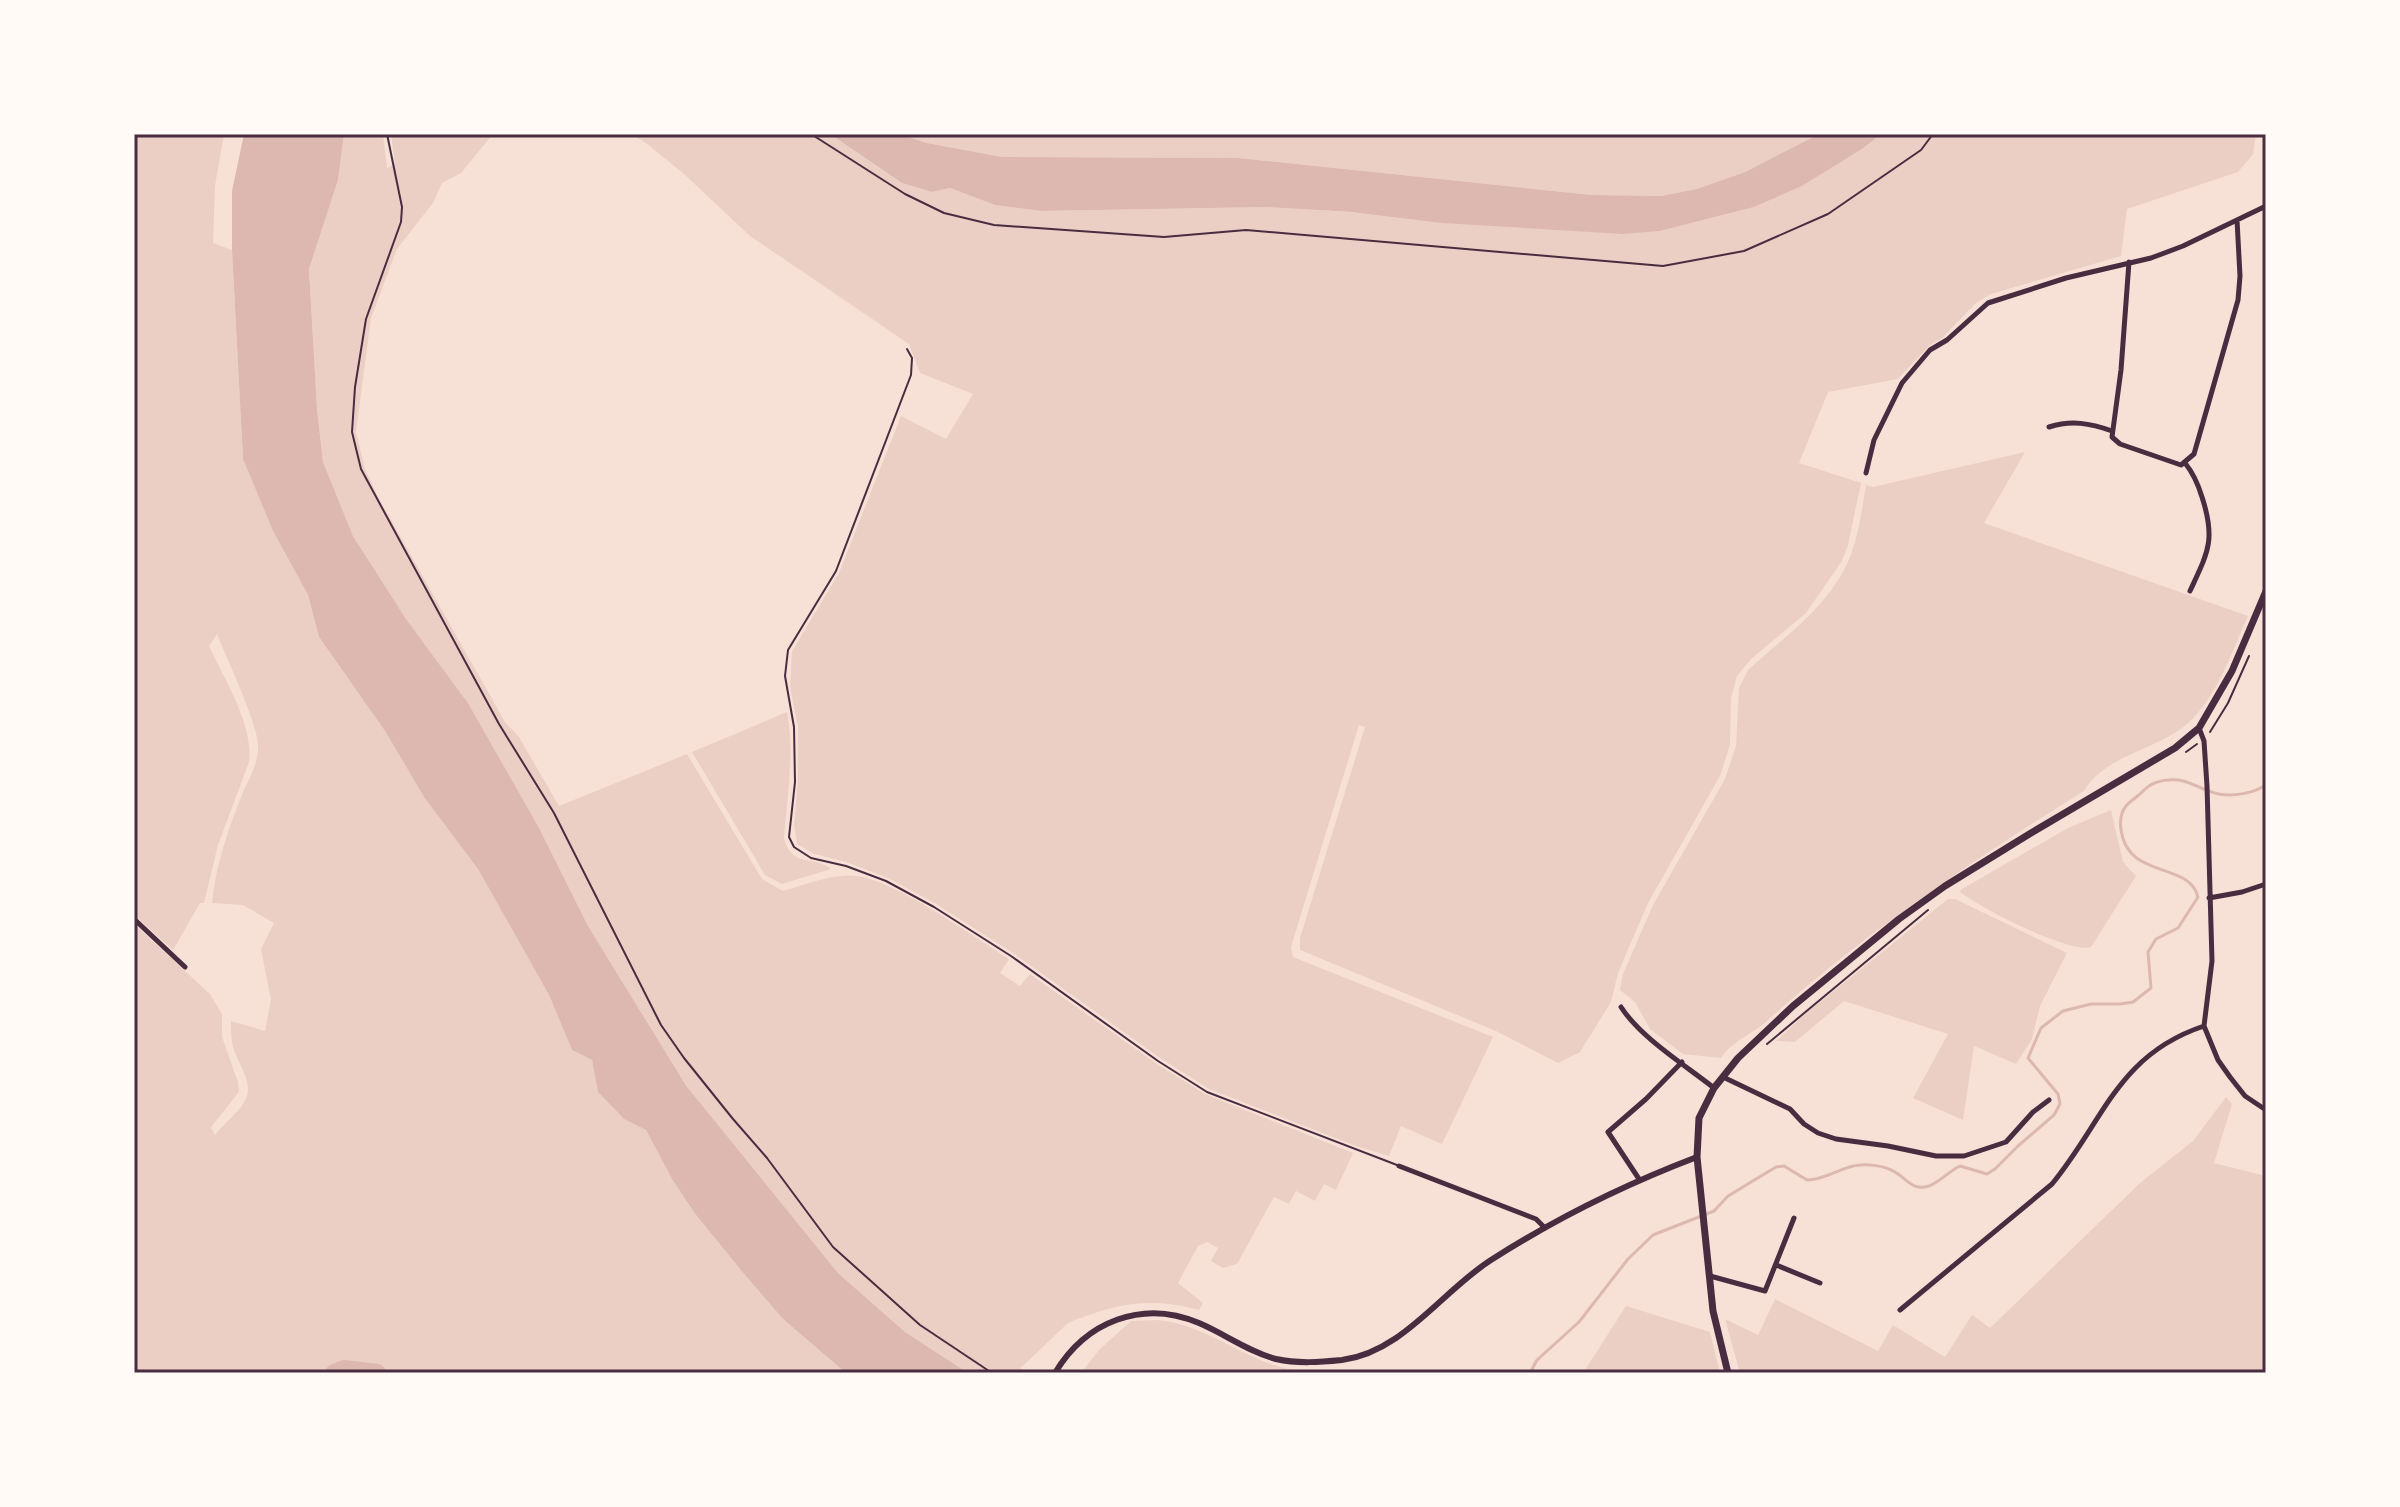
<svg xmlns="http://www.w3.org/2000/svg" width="2400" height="1507" font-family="'Fira Sans Condensed',sans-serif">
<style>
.green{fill:#ebcfc5}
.water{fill:#dcb8b0}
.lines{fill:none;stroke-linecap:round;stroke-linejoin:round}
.stream{stroke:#dcb8b0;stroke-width:3}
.river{stroke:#dcb8b0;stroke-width:18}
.path{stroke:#4a2c40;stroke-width:2}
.service{stroke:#4a2c40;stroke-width:2}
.minor{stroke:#4a2c40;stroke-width:5}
.tertiary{stroke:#4a2c40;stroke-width:6}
.secondary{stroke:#4a2c40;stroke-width:7}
.neatline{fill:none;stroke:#4a2c40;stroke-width:3}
</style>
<rect width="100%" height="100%" fill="#f7e1d7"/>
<path class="green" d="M134 134H224L215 186 213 243 232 250 243 459 273 531 308 595 319 637 385 731 424 797 478 869 549 995 572 1050 592 1060 598 1092 624 1119 646 1130 672 1179 696 1215 745 1275 783 1319 846 1373H134V924L210 994 222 1014V1037L238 1082 239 1092 211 1127 215 1135C223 1124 244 1108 247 1096 252 1080 237 1062 233 1047 231 1039 231 1030 231 1021L265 1031 271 1000 261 949 274 923 243 905 212 903C215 868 228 830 241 797 248 780 259 764 258 744 255 717 228 662 217 634L209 646C224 679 254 725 249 762L218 845 204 903H200L173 950 134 915Z
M344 134H383L387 168 395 164 391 134H493L461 173 442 183 433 203 397 249 371 318 356 432 365 469 378 497 505 722 519 737 559 806 687 754 762 879 783 891C805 885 833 873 856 876 895 880 974 937 1009 959L1000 973 1020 986 1030 974 1157 1064 1205 1094 1353 1153 1336 1190 1324 1184 1315 1201 1296 1191 1289 1204 1274 1197 1237 1264 1223 1268 1211 1261 1218 1248 1207 1242 1198 1246 1178 1283 1203 1303 1199 1310C1160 1299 1127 1301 1089 1315 1081 1318 1072 1320 1066 1325 1050 1339 1037 1354 1020 1368L1030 1373H968L905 1332 838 1273 726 1137 687 1087 588 926 538 826 468 703 406 619 353 536 323 462 317 409 309 269 338 180Z
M631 134H830L902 183 932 192 950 188 995 205 1041 211 1265 207 1660 231 1754 207 1802 186 1862 149 1881 134H2256L2253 154 2238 172 2127 209 2121 256 1991 294 1976 303 1942 338 1929 346 1898 379 1828 392 1799 463 1861 483 1848 545 1842 561 1806 613 1751 659 1737 676 1731 698 1730 745 1720 776 1648 903 1618 973 1611 1002 1580 1052 1558 1063 1496 1031 1300 950V938L1365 727 1359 725 1291 947 1293 957 1493 1037 1442 1144 1401 1126 1389 1156 1356 1146 1209 1089 1160 1058 1013 953 936 904 888 878 846 862 814 854 797 844 794 825 798 782V727L790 687 792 651 839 573 901 416 946 439 973 394 920 373 909 344 750 236 684 174 646 143Z
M899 134H1819L1745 172 1697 189 1661 196 1592 195 1238 158 1002 157 927 143Z
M2025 452 1984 523 2248 616C2232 651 2217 698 2187 724 2157 750 2105 755 2084 791 1973 860 1866 932 1768 1020 1753 1034 1732 1041 1721 1058L1683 1054 1650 1029 1635 1002 1620 990 1623 974 1653 905 1725 779 1736 746 1739 688 1748 670C1785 636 1830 606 1850 557 1859 534 1862 508 1866 485L1873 487Z
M787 712C795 753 787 797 784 839 793 869 813 854 831 869L782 884 765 875 692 752Z
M2111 810 2123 862 2136 876 2091 947C2070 954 1980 908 1960 892L1962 889 2068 828Z
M1948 899H1955L2067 953 2040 1006 2032 1039 2016 1064 1974 1046 1963 1120 1913 1098 1948 1034 1844 1001 1795 1042 1776 1041 1804 1015Z
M2226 1097 2232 1104 2214 1163 2266 1176V1373H1740L1725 1319 1758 1335 1775 1299 1878 1351 1893 1325 1945 1357 1972 1315 1990 1328 2140 1183 2193 1141Z
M1626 1306 1710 1332 1720 1373H1583Z
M1158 1320C1209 1325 1243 1361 1294 1370L1296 1373H1081L1099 1350 1131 1321Z"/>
<path class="water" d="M244 134H344L338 180 309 269 317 409 323 462 353 536 406 619 468 703 538 826 588 926 687 1087 838 1273 905 1332 968 1373H846L783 1319 745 1275 696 1215 672 1179 646 1130 624 1119 598 1092 592 1060 572 1050 549 995 478 869 424 797 385 731 319 637 308 595 273 531 243 459 232 250V191Z
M830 134H899L927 143 1002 157 1238 158 1592 195 1661 196 1697 189 1745 172 1819 134H1881L1862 149 1802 186 1754 207 1660 231 1623 234 1442 223 1352 212 1265 207 1041 211 995 205 950 188 932 192 902 183Z"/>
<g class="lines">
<path class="stream" d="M1530 1373 1537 1360 1579 1322 1628 1259 1653 1235 1714 1211 1728 1196 1776 1167 1784 1166 1807 1180C1826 1180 1842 1166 1860 1165 1869 1164 1883 1166 1891 1170 1906 1176 1911 1192 1929 1186 1940 1182 1949 1171 1960 1166L1987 1174 1995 1169 2018 1146 2054 1115 2060 1104 2058 1094 2028 1058 2041 1028 2063 1011 2091 1004H2120L2133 1002 2151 988 2148 952 2156 939 2178 928 2198 897C2189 861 2128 880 2121 830 2120 822 2120 813 2126 806 2131 800 2139 796 2144 790 2153 781 2165 779 2178 780 2193 782 2205 792 2219 794 2233 797 2254 793 2266 785"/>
<path class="river" d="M334 1373 344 1369 377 1373"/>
<path class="path" d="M387 134 402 207 401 222 366 319 355 387 352 432 361 469 499 724 554 813 661 1025 684 1058 733 1119 767 1158 833 1247 920 1325 992 1373
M811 134 905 194 944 213 994 225 1164 237 1246 230 1663 266 1744 251 1828 214 1921 150 1933 134
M2210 732 2228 703 2249 656
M2186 752 2197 744
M1767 1044 1928 910"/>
<path class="service" d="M907 349 912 358 911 375 836 571 788 650 785 676 794 727 795 782 789 837 794 847 811 858 846 866 886 881 934 907 1011 956 1158 1061 1207 1092 1397 1165"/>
<path class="minor" d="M2129 262 2121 370 2112 437 2120 444 2181 465 2194 454 2238 300 2240 276 2237 220
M2049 427C2071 420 2090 423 2112 431
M2185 463C2194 474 2198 484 2202 497 2216 540 2208 552 2190 591
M1866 473 1874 440 1902 383 1930 350 1947 340 1988 303 2066 278 2151 258 2183 246 2266 206
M2199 728 2204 741 2207 786 2212 961 2204 1026 2218 1060 2230 1077 2245 1096 2266 1110
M2209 898 2242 892 2266 884
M134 919 185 967
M1621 1007C1641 1038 1685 1065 1714 1088
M1723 1077 1790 1109 1804 1124 1818 1133 1836 1139 1888 1146 1936 1156H1964L2006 1142 2033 1112 2049 1100
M1399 1166 1536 1219 1545 1228
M1639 1179 1608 1132 1646 1099 1682 1062
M1776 1265 1820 1283
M1710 1276 1765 1291 1794 1218
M1900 1310 2052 1184C2104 1121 2117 1055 2204 1026"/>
<path class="tertiary" d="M1055 1373C1086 1321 1143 1299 1199 1323 1225 1334 1249 1352 1276 1359 1298 1364 1321 1362 1342 1360 1403 1352 1442 1291 1491 1260 1555 1219 1626 1184 1697 1157"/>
<path class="secondary" d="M1728 1373 1713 1311 1697 1157 1699 1118 1714 1088 1738 1058 1793 1006 1899 919 1945 886 2031 833 2175 748 2199 728 2232 671 2266 591"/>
</g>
<rect width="2400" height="1507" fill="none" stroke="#fffaf5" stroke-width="272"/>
<rect x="136" y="136" width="2128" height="1235" class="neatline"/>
</svg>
